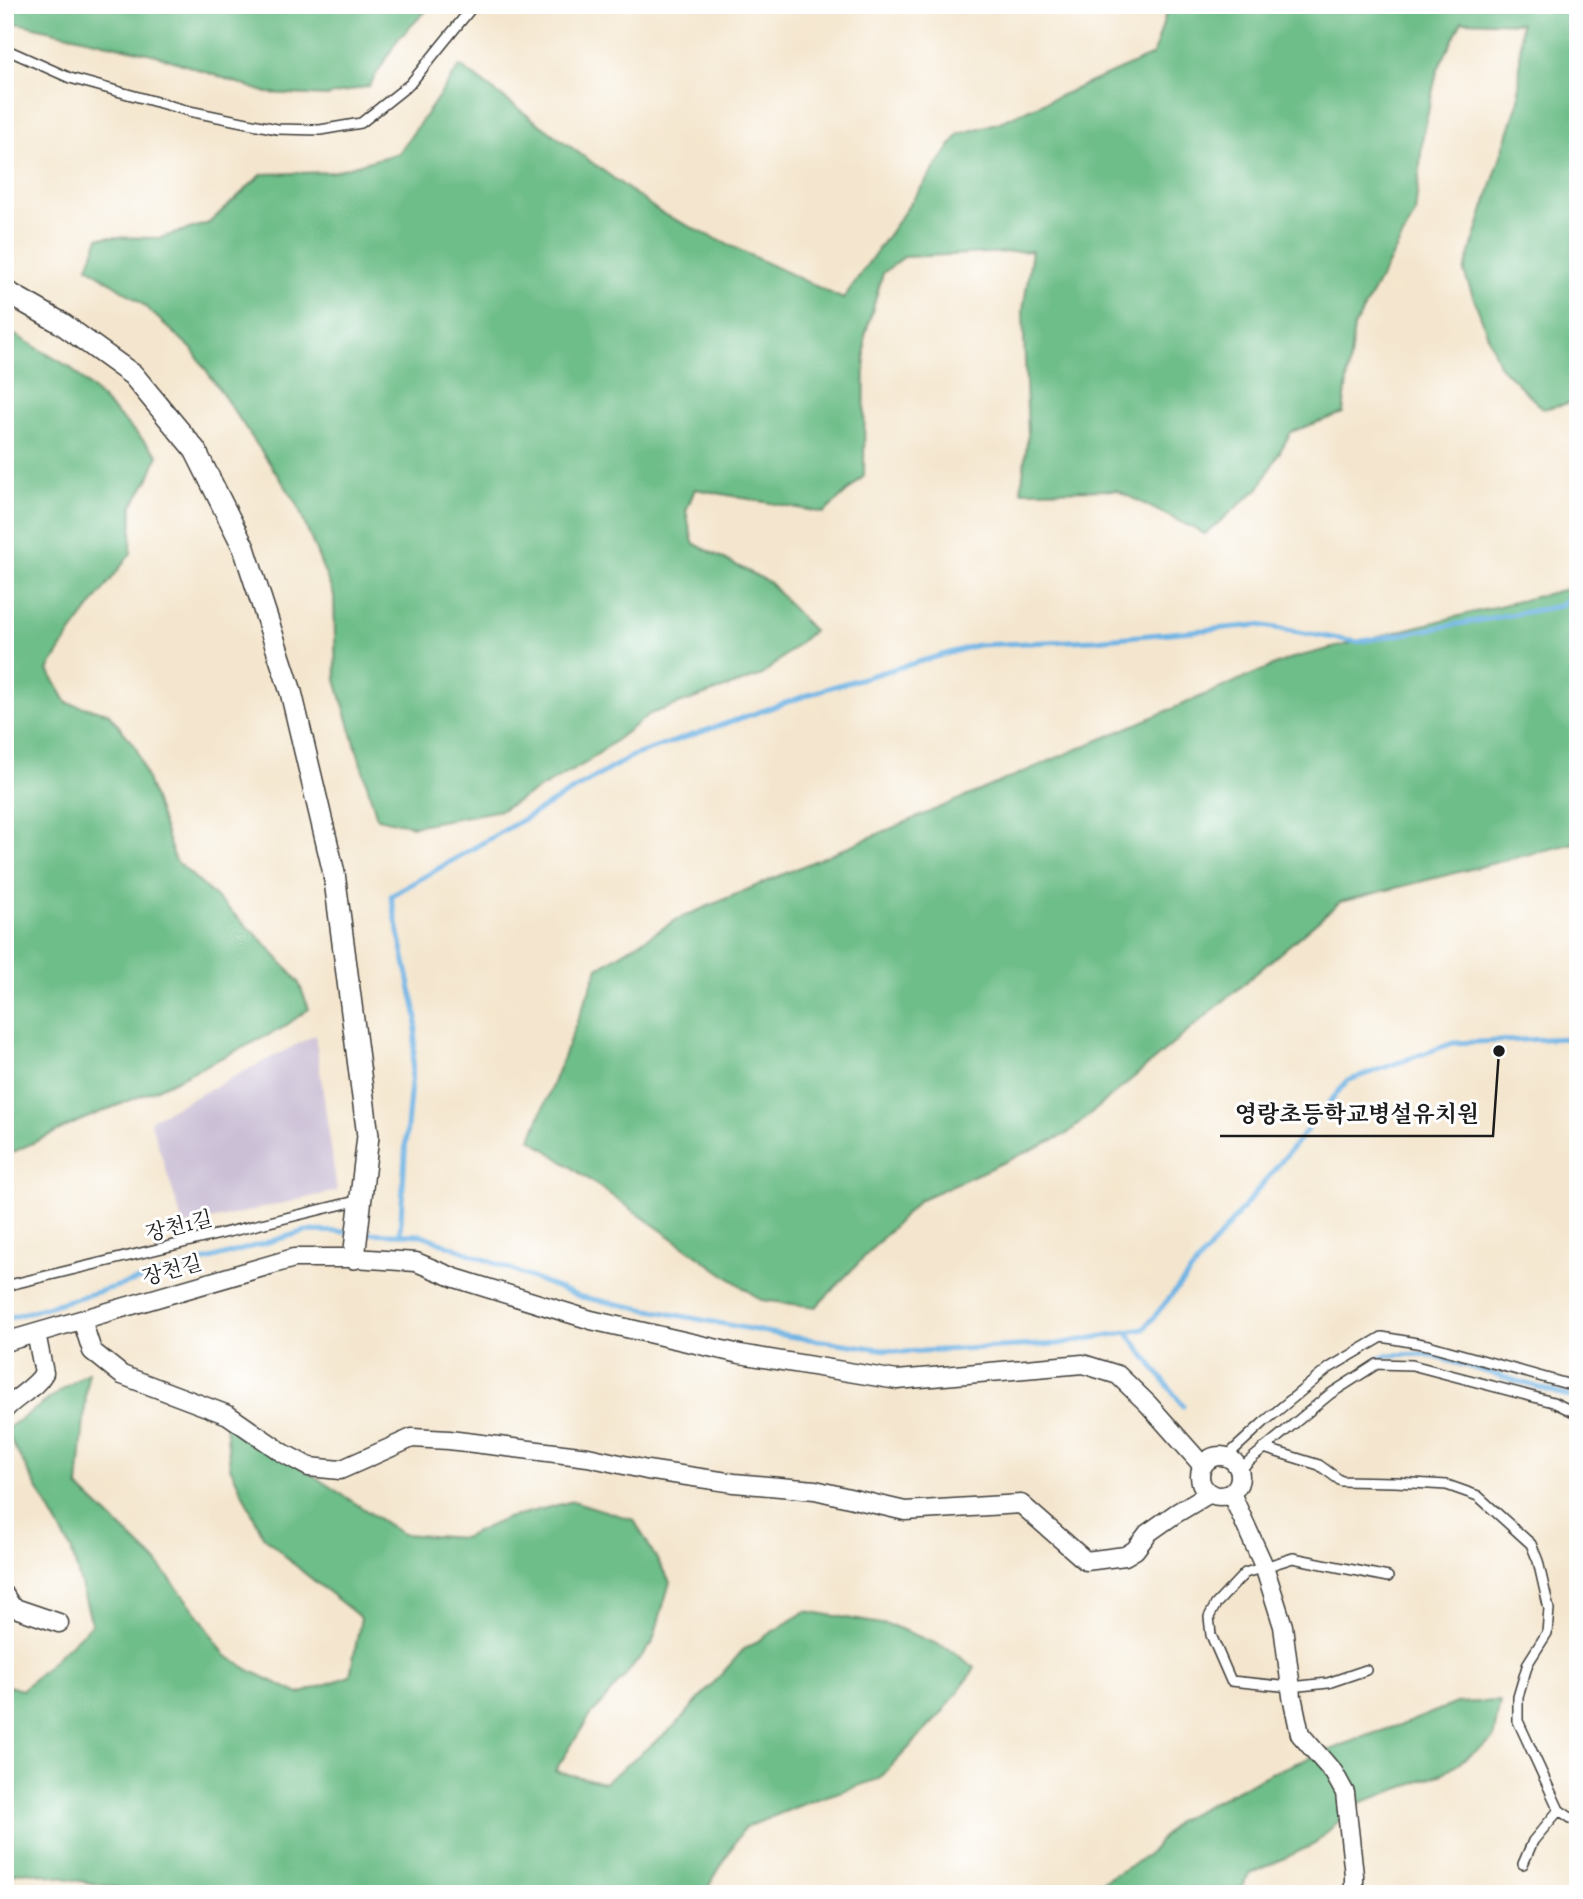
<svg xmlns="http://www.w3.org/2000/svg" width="1583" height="1899" font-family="Alegreya,'Noto Serif KR',serif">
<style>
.industrial{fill:#cbbfd5}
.forest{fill:#6ebe89;stroke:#456d52;stroke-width:2}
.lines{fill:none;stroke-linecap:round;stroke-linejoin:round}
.stream{stroke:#6db3e4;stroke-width:5}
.service-casing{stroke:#3c3a37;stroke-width:12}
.minor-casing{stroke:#3c3a37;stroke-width:21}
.tertiary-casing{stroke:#3c3a37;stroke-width:24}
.service{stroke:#fff;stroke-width:9}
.minor{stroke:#fff;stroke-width:18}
.tertiary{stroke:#fff;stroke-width:21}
.labels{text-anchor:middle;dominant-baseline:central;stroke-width:6;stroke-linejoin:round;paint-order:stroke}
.street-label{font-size:21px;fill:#1c1c1c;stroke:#fff}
.leader{fill:none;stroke:#1c1c1c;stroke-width:2.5}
.callout-dot{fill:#1c1c1c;stroke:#fff;stroke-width:2.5}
.callout-label{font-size:23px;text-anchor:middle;font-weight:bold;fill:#1c1c1c;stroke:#fff;stroke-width:6;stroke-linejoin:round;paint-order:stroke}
</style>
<rect width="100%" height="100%" fill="#fff"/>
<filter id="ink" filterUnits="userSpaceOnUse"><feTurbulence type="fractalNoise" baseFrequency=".0143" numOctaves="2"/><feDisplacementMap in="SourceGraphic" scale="14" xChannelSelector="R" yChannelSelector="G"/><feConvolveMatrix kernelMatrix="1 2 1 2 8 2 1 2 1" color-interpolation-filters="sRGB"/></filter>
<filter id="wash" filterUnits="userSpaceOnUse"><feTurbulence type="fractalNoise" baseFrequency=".00686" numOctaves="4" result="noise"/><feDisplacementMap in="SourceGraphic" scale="28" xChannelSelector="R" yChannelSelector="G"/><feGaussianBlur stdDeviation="1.57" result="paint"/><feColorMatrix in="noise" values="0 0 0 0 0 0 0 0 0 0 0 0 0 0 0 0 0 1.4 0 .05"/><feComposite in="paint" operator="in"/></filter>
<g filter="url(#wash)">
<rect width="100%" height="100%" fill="#f4e6ce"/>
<path class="industrial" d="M315 1035 337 1191 184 1226 150 1120Z"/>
<path class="forest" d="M9 5H432L398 39 369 86 327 96 267 93 156 55 8 21Z
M1169 5H1578V401L1543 409 1499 365 1464 272 1519 99 1521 23 1462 21 1437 71 1423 135 1415 214 1354 327 1343 413 1291 432 1259 488 1205 534 1116 490 1021 491 1028 434 1023 311 1032 251 904 257 883 273 865 336 864 476 824 513 695 489 686 511 693 543 769 582 813 631 762 675 650 714 586 763 501 810 413 826 377 818 336 680 334 596 296 502 191 348 140 302 88 267 99 237 160 238 209 223 262 174 332 172 399 153 460 66 661 213 843 299 959 134 1000 122 1153 55Z
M5 329 71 368 158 455 148 480 132 506 131 553 71 633 48 670 67 703 108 713 136 747 175 860 262 940 298 981 309 1009 281 1029 155 1090 79 1121 5 1156Z
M1578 586V842L1340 902 1067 1134 919 1200 816 1307 761 1300 531 1139 598 968 678 919 1289 659Z
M88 1372 78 1487 156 1561 200 1617 225 1655 251 1671 299 1694 350 1676 361 1618 303 1572 263 1536 230 1467 226 1424 285 1457 402 1534 463 1538 507 1518 573 1501 634 1520 670 1582 652 1644 588 1719 555 1771 604 1783 677 1724 743 1650 806 1611 893 1626 949 1649 975 1668 942 1713 879 1779 809 1802 744 1828 704 1894H149L27 1871 5 1875V1685L22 1690 92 1624 71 1549 5 1430Z
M1500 1701 1493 1740 1443 1773 1356 1804 1315 1844 1250 1874 1237 1894H1081L1147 1856 1176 1821 1271 1773 1363 1737 1409 1722 1456 1703Z"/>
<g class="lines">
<path class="stream" d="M363 1233 422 1235 581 1297 787 1336 902 1352 1058 1344 1144 1329 1347 1081 1453 1043 1569 1038 1578 1032
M400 1234 406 1138 417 1018 391 896 632 756 828 688 977 645 1094 640 1258 625 1357 642 1560 606 1578 589
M5 1319 306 1231 353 1232
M1127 1332 1183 1406
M1373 1363 1386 1355 1426 1354 1578 1399
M1258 1444 1293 1419"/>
</g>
</g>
<g filter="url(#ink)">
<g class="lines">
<defs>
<path id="service" d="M5 49 70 78 189 111 277 129 320 130 361 123 410 84 474 5
M5 1286 360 1200
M1264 1448 1319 1465 1341 1481 1395 1482 1447 1485 1478 1496 1531 1544 1538 1561 1549 1609 1547 1633 1528 1663 1518 1697V1721L1559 1810 1578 1823
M1227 1456 1264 1422 1329 1368 1382 1337 1428 1345 1578 1387
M1240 1470 1249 1461 1330 1394 1377 1364 1412 1365 1553 1402 1578 1414
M1366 1670 1328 1683 1291 1687 1231 1681 1211 1635 1209 1617 1216 1604 1245 1573 1293 1558 1388 1577
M1523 1864 1533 1841 1559 1810"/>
<path id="minor" d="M82 1320 92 1351 122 1375 228 1415 283 1453 309 1467 340 1470 412 1438 449 1440 588 1457 647 1470 734 1483 815 1490 905 1511 1021 1504 1086 1561 1125 1556 1135 1550 1148 1533 1175 1514 1210 1493
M5 1342 294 1258H354L416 1262 455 1278 591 1320 740 1354 897 1380 1083 1364 1118 1375 1148 1404 1203 1466
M5 1409C18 1395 35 1389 44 1373L36 1333
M1200 1476a20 20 0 1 1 40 0a20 20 0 1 1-40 0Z
M1231 1493 1264 1566 1283 1626 1292 1696 1300 1734 1334 1773 1345 1793 1354 1875V1894
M5 1596 12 1607 59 1623"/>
<path id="tertiary" d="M5 291 61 323 133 375 195 450 244 548 291 692 334 873 368 1136 354 1258"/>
</defs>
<use href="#service" class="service-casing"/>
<use href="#minor" class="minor-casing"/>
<use href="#tertiary" class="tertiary-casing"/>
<use href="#service" class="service"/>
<use href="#minor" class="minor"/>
<use href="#tertiary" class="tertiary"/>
</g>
</g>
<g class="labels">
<g class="street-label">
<text transform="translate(179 1226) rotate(-14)">장천1길</text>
<text transform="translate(172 1270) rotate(-16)">장천길</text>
</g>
</g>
<path class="leader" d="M1499 1051L1493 1136H1220"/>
<circle class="callout-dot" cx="1499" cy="1051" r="7"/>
<g class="callout-label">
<text x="1357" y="1122">영랑초등학교병설유치원</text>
</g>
<rect width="1583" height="1899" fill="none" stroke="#fff" stroke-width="28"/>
</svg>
